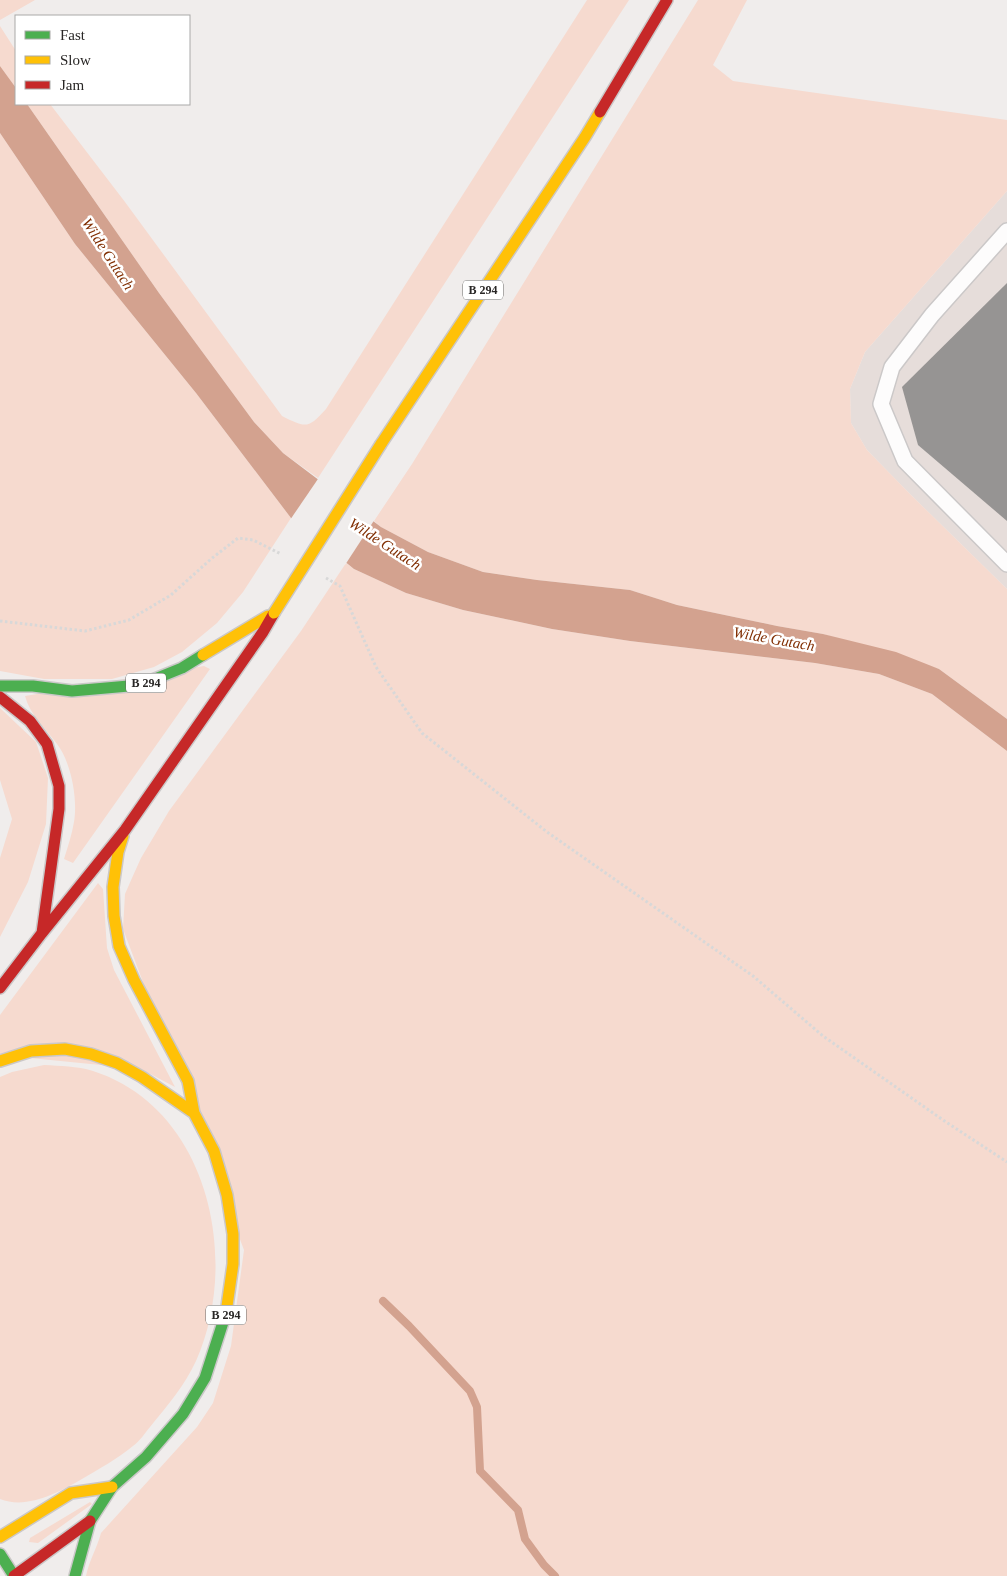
<svg xmlns="http://www.w3.org/2000/svg" width="1007" height="1576" font-family="Georgia,serif">
<style>
.built{fill:#e6ddda}
.green{fill:#f6dacf}
.water{fill:#d3a28f}
.pier{fill:#f0edec}
.lines{fill:none;stroke-linecap:round;stroke-linejoin:round}
.stream{stroke:#d3a28f;stroke-width:8}
.building{fill:#969493}
.lane-casing{stroke:#cbc8c8;stroke-width:18}
.fast-casing{stroke:#cbc8c8;stroke-width:14}
.slow-casing{stroke:#cbc8c8;stroke-width:14}
.jam-casing{stroke:#cbc8c8;stroke-width:14}
.path{stroke:#d8d8d8;stroke-width:3;stroke-dasharray:2.5 2.5;stroke-linecap:butt}
.lane{stroke:#fdfcfc;stroke-width:15}
.fast{stroke:#4caf50;stroke-width:11}
.slow{stroke:#ffc107;stroke-width:11}
.jam{stroke:#c62828;stroke-width:11}
.slow-bridge-casing{stroke:#cbc8c8;stroke-width:14;stroke-linecap:butt}
.slow-bridge{stroke:#ffc107;stroke-width:11}
.labels{text-anchor:middle;dominant-baseline:central;stroke-width:5;stroke-linejoin:round;paint-order:stroke}
.shield{fill:#fff;stroke:#696867;stroke-width:1}
.shield-label{font-size:12px;font-weight:bold;fill:#292726}
.water-label{font-size:15px;font-style:italic;fill:#812e02;stroke:#fff}
</style>
<rect width="100%" height="100%" fill="#f0edec"/>
<path class="built" d="M1007 191V589L910 494 867 450 851 423 850 389 865 352Z"/>
<path class="green" d="M0 0H35L0 20Z
M587 0H629L318 478 283 453 254 422 159 293 27 104H50L125 202 282 416C306 428 308 429 326 409Z
M698 0H747L713 65 733 81 1007 120V191L865 352 850 389 851 423 867 450 910 494 1007 589V719L939 669 823 634 777 626 677 605 630 590 537 580 483 572 428 552 381 527 374 521 412 464Z
M0 26 16 51V88L0 66Z
M0 133 75 244 196 393 291 518 243 592 217 623 182 652 154 667 112 679H44L0 671Z
M346 563 354 569 406 593 463 610 552 629 630 641 815 663 879 674 932 694 1007 751V1576H86C89 1561 97 1548 101 1533L197 1427 213 1403 231 1346 244 1250 123 929 125 894 132 878 141 858 169 811 301 631Z
M204 666 210 669 73 863 64 859C68 846 72 834 74 822 78 799 71 762 57 744 46 729 30 715 25 696Z
M0 708 36 742 48 778 46 824 28 882 0 937V858L12 819 0 780Z
M98 883 103 889 107 948 114 970 175 1087 141 1069 0 1055V1015Z
M44 1065C60 1066 77 1066 93 1071 209 1108 241 1260 196 1361 185 1385 167 1406 150 1427 145 1433 140 1441 133 1446 117 1459 99 1469 82 1479 59 1492 27 1510 0 1499V1077L12 1072Z
M90 1502 92 1504 38 1543 29 1542 30 1538Z"/>
<path class="water" d="M0 66 16 88V104H27L159 293 254 422 283 453 381 527 428 552 483 572 537 580 630 590 677 605 777 626 823 634 896 652 939 669 1007 719V751L932 694 879 674 815 663 630 641 552 629 463 610 406 593 354 569 291 518 196 393 75 244 0 133Z"/>
<path class="pier" d="M320 476 375 519 345 565 290 520Z"/>
<g class="lines">
<path class="stream" d="M383 1301 409 1326 470 1391 477 1407 480 1471 518 1510 525 1539 544 1565 555 1576"/>
</g>
<path class="building" d="M1007 283V521L918 445 902 387Z"/>
<g class="lines">
<defs>
<path id="lane" d="M1007 231 932 315 892 367 881 404 905 461 1007 564"/>
<path id="fast" d="M0 686H33L72 691 140 685 182 668 203 655
M0 1554 14 1576
M75 1576 90 1521 112 1487 146 1457 183 1414 205 1378 226 1313"/>
<path id="slow" d="M381 444 585 137 600 112
M203 655 268 616
M123 836 118 852 113 887 114 916 119 946 134 980 188 1081 194 1113
M0 1061 31 1051 65 1049 91 1054 117 1063 142 1077 194 1113 214 1151 227 1195 233 1234V1264L226 1313
M0 1537 71 1493 112 1487"/>
<path id="jam" d="M600 112 667 0
M0 697 30 721 47 744 59 786V809L42 933 0 988
M42 933 125 830 263 632 274 613
M14 1576 90 1521"/>
</defs>
<use href="#lane" class="lane-casing"/>
<use href="#fast" class="fast-casing"/>
<use href="#slow" class="slow-casing"/>
<use href="#jam" class="jam-casing"/>
<path class="path" d="M326 578 340 586 376 667 422 733 547 832 753 976 823 1036 943 1120 1007 1162
M0 621 85 631 129 620 171 595 211 559 238 538 253 540 281 554"/>
<use href="#lane" class="lane"/>
<use href="#fast" class="fast"/>
<use href="#slow" class="slow"/>
<use href="#jam" class="jam"/>
<defs>
<path id="slow-bridge" d="M274 613 381 444"/>
</defs>
<use href="#slow-bridge" class="slow-bridge-casing"/>
<use href="#slow-bridge" class="slow-bridge"/>
</g>
<g class="labels">
<g class="shield">
<rect x="463" y="280.5" width="40" height="19" rx="4"/>
<rect x="126" y="673.5" width="40" height="19" rx="4"/>
<rect x="206" y="1305.5" width="40" height="19" rx="4"/>
</g>
<g class="shield-label">
<text x="483" y="290">B 294</text>
<text x="146" y="683">B 294</text>
<text x="226" y="1315">B 294</text>
</g>
<g class="water-label">
<text transform="translate(108 254) rotate(57)">Wilde Gutach</text>
<text transform="translate(385 544) rotate(33)">Wilde Gutach</text>
<text transform="translate(774 639) rotate(10)">Wilde Gutach</text>
</g>
</g>
<rect x="15" y="15" width="175" height="90" fill="#ffffff" stroke="#a9a9a8"/>
<rect x="25" y="31" width="25" height="8" fill="#4caf50" stroke="#a9a9a8"/>
<text x="60" y="40" font-size="15" fill="#292726">Fast</text>
<rect x="25" y="56" width="25" height="8" fill="#ffc107" stroke="#a9a9a8"/>
<text x="60" y="65" font-size="15" fill="#292726">Slow</text>
<rect x="25" y="81" width="25" height="8" fill="#c62828" stroke="#a9a9a8"/>
<text x="60" y="90" font-size="15" fill="#292726">Jam</text>
</svg>
